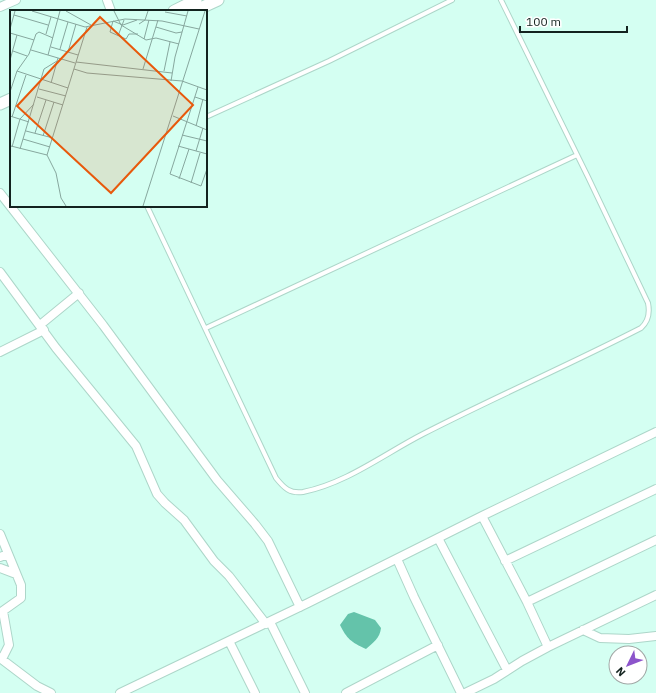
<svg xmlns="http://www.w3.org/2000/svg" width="656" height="693" font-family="'IBM Plex Sans',sans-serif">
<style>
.water{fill:#64c3aa}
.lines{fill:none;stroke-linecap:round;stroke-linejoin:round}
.lane-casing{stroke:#add6c9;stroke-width:6}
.street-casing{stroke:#add6c9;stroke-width:10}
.secondary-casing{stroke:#add6c9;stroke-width:13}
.lane{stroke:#fff;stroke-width:4}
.street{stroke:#fff;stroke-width:8}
.secondary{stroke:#fff;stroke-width:11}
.inset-road{fill:none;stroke:#87a79e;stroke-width:1}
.view{fill:#e8590c;fill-opacity:0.15;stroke:#e8590c;stroke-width:2}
.inset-edge{fill:none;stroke:#13231f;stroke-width:2}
</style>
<rect width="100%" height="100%" fill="#d4fff2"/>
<path class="water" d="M354 612 375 620 381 628C380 638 373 643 366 649 351 642 347 639 340 625L348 614Z"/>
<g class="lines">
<defs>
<path id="lane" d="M206 117 329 61 452 0
M147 206 276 478C284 488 290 494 303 492 347 483 384 454 423 434 495 397 569 365 641 328 649 321 650 313 648 303L588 177 501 0
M206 328 577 155"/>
<path id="street" d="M107 0 111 11
M0 7 16 0
M0 193 103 325 217 480 255 524 268 541 300 607
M0 272 56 348 136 446 157 494 165 503 184 520 214 561 229 576 266 624
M40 325 79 293
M0 352 44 330
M482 516 527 602 548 647
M0 534 21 585V598L0 613
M438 538 507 670
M0 557 8 554
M397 559 414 597 461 693
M505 561 656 489
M0 568 16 574
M527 602 656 540
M270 622 305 693
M583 630 600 638 629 639 656 636
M229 641 255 693
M0 658 37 686 51 693
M2 659 9 645 3 611
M120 693 308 603 482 516 656 432
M346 693 438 645
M465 693 494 679 522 661 548 647 656 595"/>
<path id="secondary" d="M174 11 196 0
M194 11 218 0
M0 104 11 99"/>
</defs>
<use href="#lane" class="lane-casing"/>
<use href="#street" class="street-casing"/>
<use href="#secondary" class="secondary-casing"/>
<use href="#lane" class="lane"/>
<use href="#street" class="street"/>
<use href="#secondary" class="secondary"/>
</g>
<g transform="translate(10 10)">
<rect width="197" height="197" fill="#d4fff2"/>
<path class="inset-road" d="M22 1 75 17 115 9 152 11 189 19M56 1 81 15M104 1 111 15 136 30 146 28 169 34M155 2 177 6M4 5 38 15M127 10 113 15 103 11 100 22 116 29 119 24H128M129 14 135 10 138 1M146 17 166 23 172 22M0 19 5 1M0 23 24 30M36 24 41 7M108 26 114 10M134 29 139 10M41 37 68 45M50 39 58 12M21 40 65 53M3 41 17 46M58 42 66 14M38 45 50 1M0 50 7 25M66 52 162 63M64 59 77 63 172 71 197 80M133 59 148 10M7 61 58 78M154 61 160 32M161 71 165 47 178 1M41 73 48 48M188 77 160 164 191 176 197 159M29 79 56 86M0 82 7 61 19 44 26 24 29 22 43 28M27 87 53 95M185 87 197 91M0 106 19 112M163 106 197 120M2 107 16 65M186 116 193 89M16 121 43 128M25 123 36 90M172 125 197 131M33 126 44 92M13 129 40 137M1 136 37 145M168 136 197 144M2 137 10 109 24 94M10 139 34 59 47 51M186 141 193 118M169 169 179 139M181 173 190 143M56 196 51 188 46 163 37 145 77 17M133 196 195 1"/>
<path class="view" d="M90 7 183 95 101 183 7 96Z"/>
<rect width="197" height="197" class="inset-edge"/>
</g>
<g transform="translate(628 665) rotate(227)"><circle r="19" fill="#ffffff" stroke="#a1a7a5"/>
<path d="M0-3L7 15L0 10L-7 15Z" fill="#8c54cb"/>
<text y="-6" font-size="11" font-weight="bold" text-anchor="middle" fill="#13231f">N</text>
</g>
<path d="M520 26v6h107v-6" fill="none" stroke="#13231f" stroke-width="2"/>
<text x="526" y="26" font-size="12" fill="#13231f" stroke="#ffffff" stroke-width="3" paint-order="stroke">100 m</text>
</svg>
